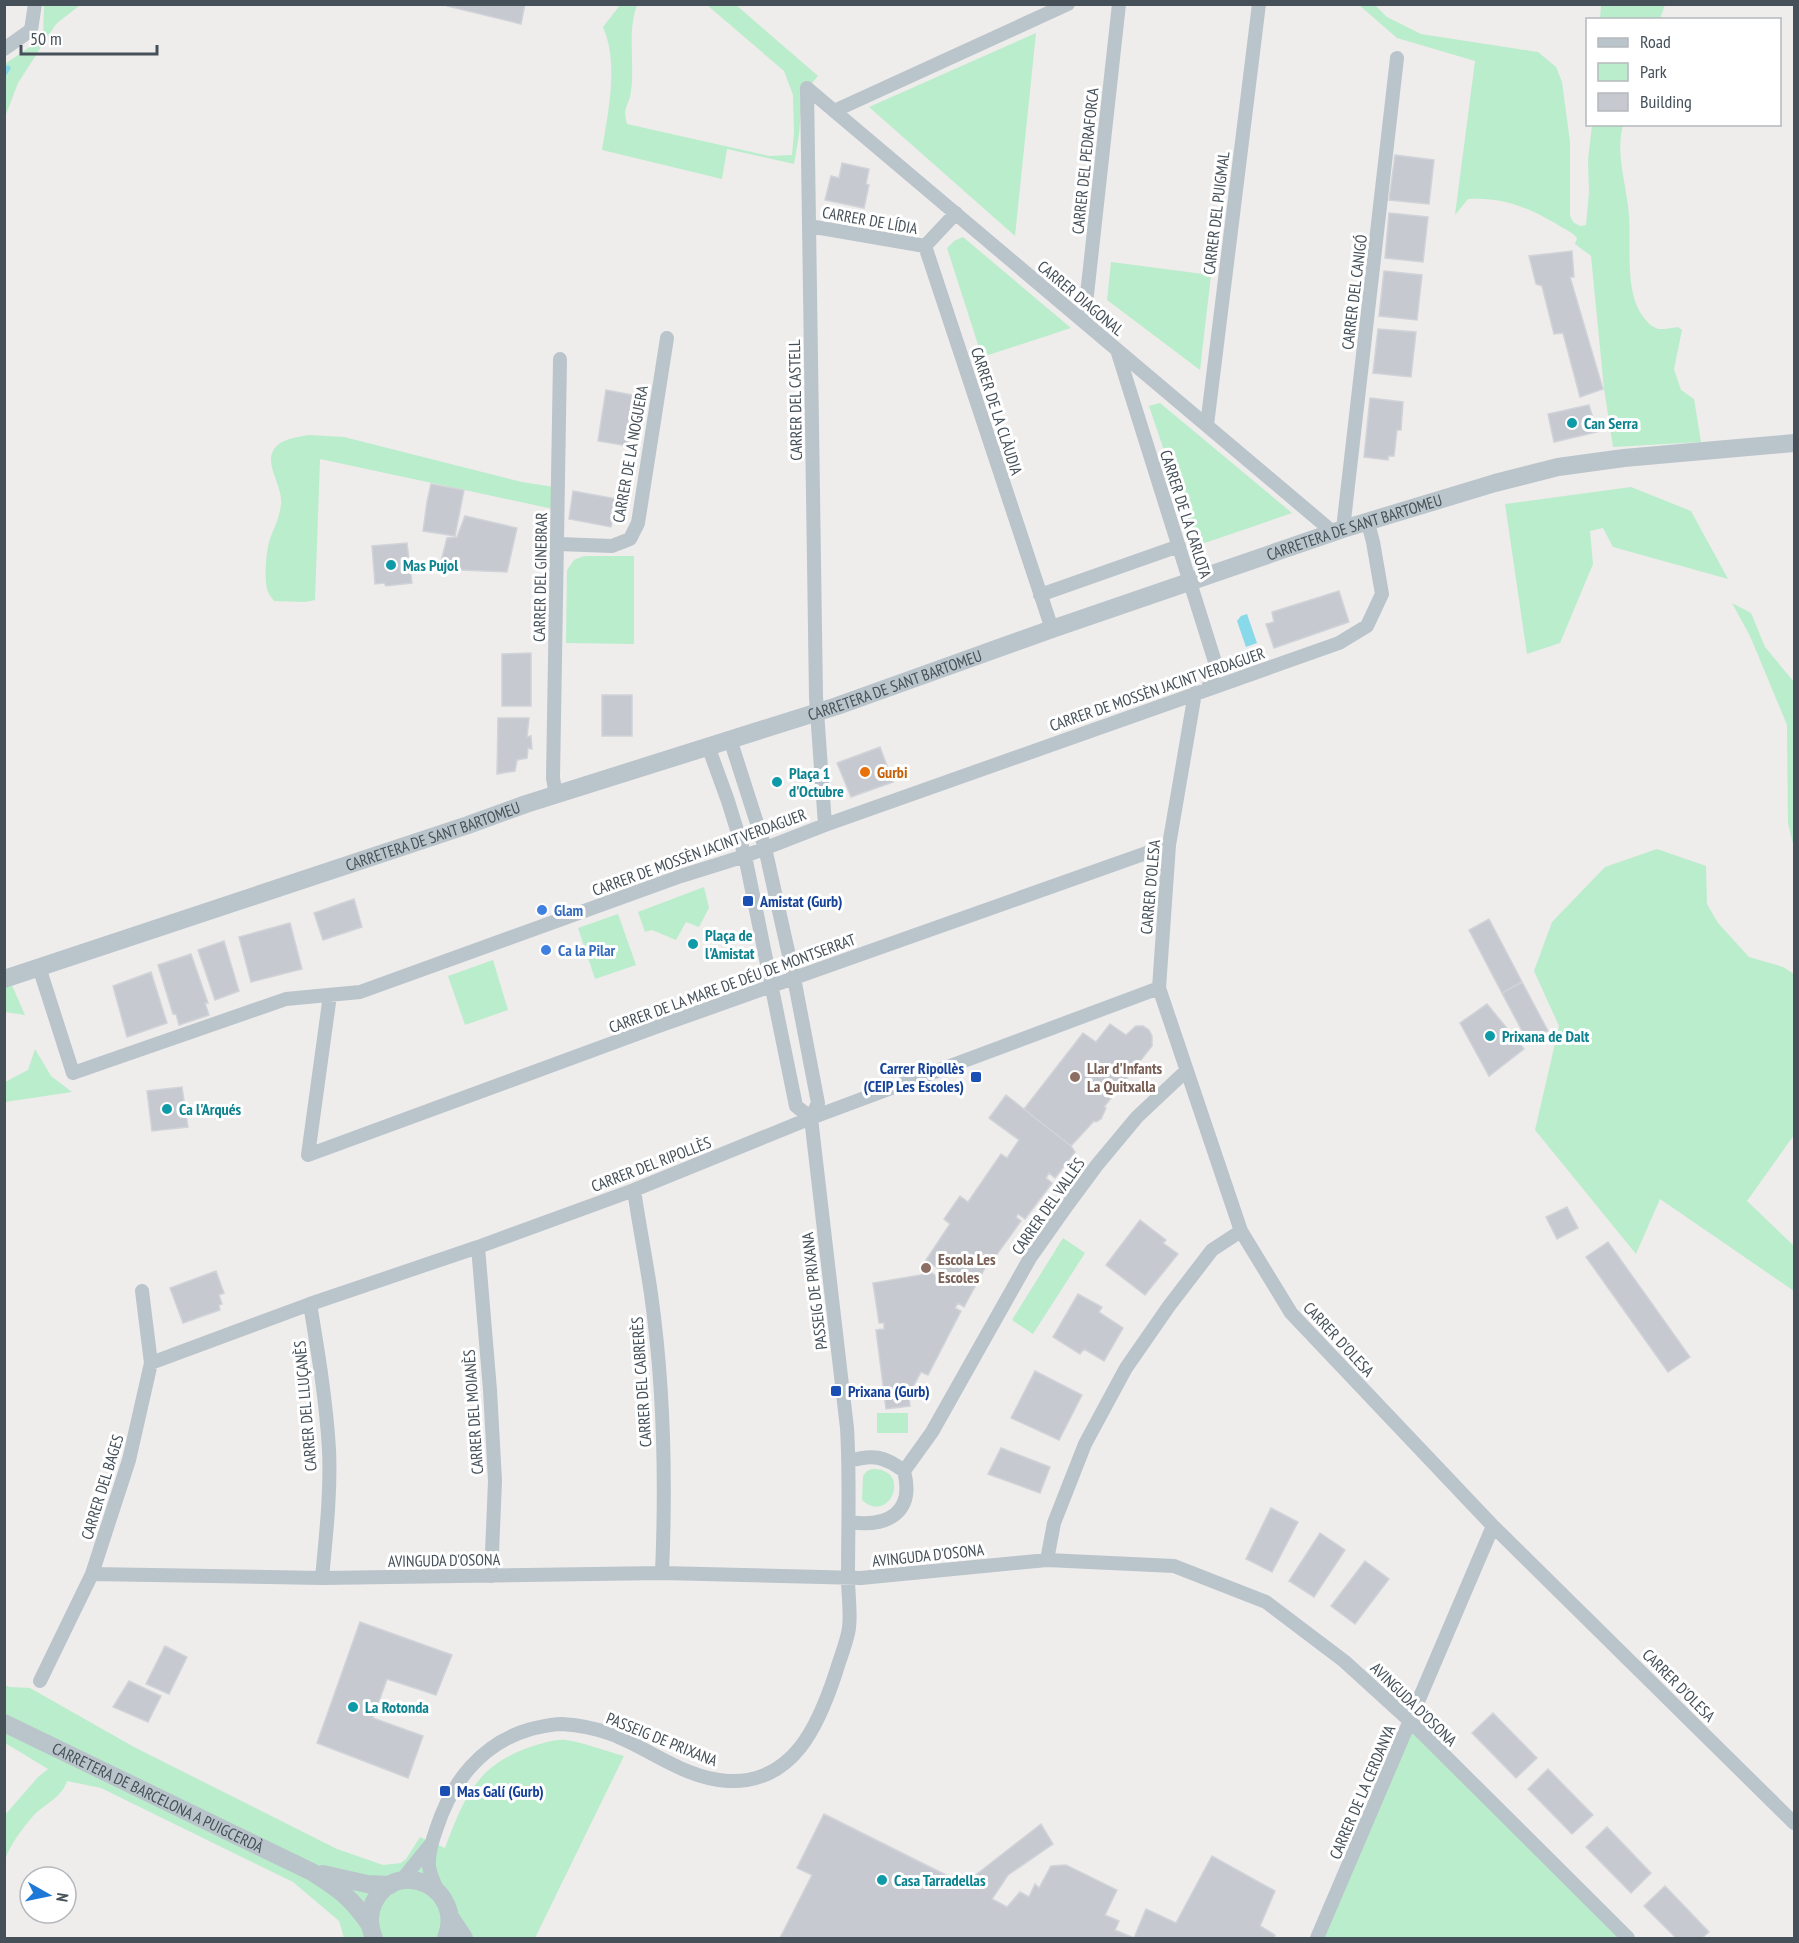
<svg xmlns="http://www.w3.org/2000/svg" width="1799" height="1943" font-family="'PT Sans Narrow',sans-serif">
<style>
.green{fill:#baedcb}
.water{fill:#88d9e9}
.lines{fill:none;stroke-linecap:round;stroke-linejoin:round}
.stream{stroke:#88d9e9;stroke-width:5}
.building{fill:#c6c9cf;stroke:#d0d3d8;stroke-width:1.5}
.minor{stroke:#bac4cb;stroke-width:14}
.tertiary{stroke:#bac4cb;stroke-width:18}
.culture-dot{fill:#0f9aa8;stroke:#fff;stroke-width:2}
.food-dot{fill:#e8710a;stroke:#fff;stroke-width:2}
.transit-dot{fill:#1a4fb4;stroke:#fff;stroke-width:2}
.shop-dot{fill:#3f7fe0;stroke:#fff;stroke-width:2}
.education-dot{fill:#8d6e63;stroke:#fff;stroke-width:2}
.labels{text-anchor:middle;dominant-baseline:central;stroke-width:6;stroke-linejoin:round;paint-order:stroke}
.street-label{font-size:16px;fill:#455059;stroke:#fff}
.culture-label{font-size:16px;font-weight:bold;fill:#0d838f;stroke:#fff;text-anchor:start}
.food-label{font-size:16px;font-weight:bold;fill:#c56008;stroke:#fff;text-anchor:start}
.transit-label{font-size:16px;font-weight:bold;fill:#164399;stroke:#fff;text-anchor:start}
.shop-label{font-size:16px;font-weight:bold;fill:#366cbe;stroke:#fff;text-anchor:start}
.education-label{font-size:16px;font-weight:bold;fill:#785e54;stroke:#fff;text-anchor:start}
</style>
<rect width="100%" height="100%" fill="#efecec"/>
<path class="green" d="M44 5H80L56 24 18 83 5 117V64L43 38Z
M620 5H637C627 32 635 63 631 91 629 107 622 106 627 124L769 156 792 155 794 132 793 95 784 71 707 5H736L818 76 802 95 799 135 794 164 727 149 722 179 602 150C608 112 619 64 603 27Z
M1359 5H1375L1387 17 1421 34 1538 52 1556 67 1562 82 1570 142V215C1572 222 1575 224 1581 226L1586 225 1589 192 1588 160 1592 125H1623C1615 156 1627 185 1629 216 1631 246 1624 295 1645 319 1656 333 1663 329 1678 327L1682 330 1674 369 1681 390 1694 399 1701 442 1613 447 1604 389 1591 256 1575 244 1577 238 1573 234C1539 213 1509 196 1468 199L1455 215 1475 61 1397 38Z
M1601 5V4L1665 5 1660 19H1600Z
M1036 33 1015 236 869 107Z
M963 237 1071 328 982 357 947 248 954 241Z
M1111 262 1211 275 1200 370 1107 300Z
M1160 403 1292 513 1196 546 1149 406Z
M309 435 344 437 522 482 554 487 553 509 320 459 315 600 305 602 274 601C272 598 270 596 269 594 263 584 266 550 270 539 275 525 279 520 281 504 283 487 265 465 273 451 279 439 297 437 309 435Z
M1631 487 1691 511 1728 579 1613 547 1603 528 1590 531 1593 564 1560 643 1527 654 1505 504Z
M584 556H634V644L566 643 567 570 574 560Z
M1732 603 1751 613 1765 647 1794 682V848L1788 823 1787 725 1750 636Z
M1657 849 1706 866 1707 904 1718 923 1749 957 1783 967 1794 974V1135L1747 1201 1794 1246V1291L1660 1199 1636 1254 1535 1130 1559 1026 1534 971 1552 922 1605 867Z
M704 887 709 908 699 927 686 922 676 940 652 930 645 932 638 912Z
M618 914 636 965 595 979 578 928Z
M493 960 508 1010 465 1025 448 976Z
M4 967 25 1015 5 1012Z
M35 1049 51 1076 72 1092 5 1102V1082L28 1070Z
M1063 1238 1085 1253 1033 1334 1012 1320Z
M877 1413H908V1433H877Z
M872 1469C913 1468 890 1526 862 1500L863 1476 867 1471Z
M5 1685 10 1687 30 1688 134 1747 337 1849 383 1865 401 1863 406 1859 420 1837 445 1848C464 1798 476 1766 530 1747 541 1744 554 1739 566 1740 585 1743 605 1751 624 1756L535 1938H344L339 1921 293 1882 101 1788 67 1781C62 1797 45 1804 34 1815 22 1829 11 1843 5 1860V1815L38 1777 48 1769 5 1743Z
M1407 1720 1627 1938H1316Z"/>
<path class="water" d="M1247 614 1257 643 1246 647 1237 621 1241 616Z"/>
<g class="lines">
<path class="stream" d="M4 74 8 68"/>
</g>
<path class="building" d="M447 4H525L521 24 447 6Z
M1395 155 1434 160 1429 204 1389 200Z
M842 163 869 169 866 184 869 185 864 208 825 200 831 176 839 178Z
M1389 213 1428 217 1423 262 1385 258Z
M1572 251 1574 277H1570L1603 389 1580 397 1563 333 1554 334 1542 286 1536 284 1529 256Z
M1384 271 1422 275 1417 320 1379 316Z
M1378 329 1416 332 1411 377 1373 373Z
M606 390 638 396 628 446 598 441Z
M1370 398 1403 402 1401 430H1397L1394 456H1388V460L1364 457Z
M1589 405 1597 432 1554 442 1548 414Z
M431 484 464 490 455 536 423 531 427 502Z
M573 491 617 499 611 527 569 519Z
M465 516 517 528 507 572 439 569 447 538 457 537Z
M407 543 412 583 386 586 384 583 375 584 372 546Z
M1339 591 1349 622 1274 648 1266 624 1274 622 1272 612Z
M531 653V706H502V654Z
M602 695H632V736H602Z
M498 718H529L527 737 531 736 532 749 528 748 527 758 517 760 515 771 497 774Z
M880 747 893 782 851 797 837 763Z
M354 899 362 927 323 940 314 913Z
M1489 919 1522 982 1502 993 1469 930Z
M290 923 302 969 251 982 239 937Z
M224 941 239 991 215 1000 198 950Z
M191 954 208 1003H205L209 1015 179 1025 176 1014H173L158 965Z
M151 972 167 1023 127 1037 113 986Z
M1522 982 1548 1031 1528 1042 1502 993Z
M1487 1004 1524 1049 1489 1076 1460 1023Z
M1110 1024 1126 1035 1136 1026H1143L1149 1030 1152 1036V1046L1104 1107 1106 1108 1101 1119 1096 1122 1094 1121 1071 1146 1024 1109 1083 1033 1096 1042Z
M182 1087 188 1127 152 1131 147 1091Z
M1006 1095 1071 1146 1075 1152 1055 1178 1049 1173 1046 1178 1052 1183 1025 1219 1018 1214 1016 1217 1021 1221 990 1264 982 1259 979 1264 985 1268 964 1307 958 1303 955 1308 961 1311 928 1375 921 1372 913 1387 908 1388 910 1406 886 1409 876 1330 884 1329V1323H879L873 1283 932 1273 944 1281 948 1275 926 1260 950 1224 944 1219 960 1196 968 1202 1001 1154 1007 1158 1019 1140 989 1118Z
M1567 1207 1578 1228 1557 1239 1546 1217Z
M1140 1220 1166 1240 1163 1243 1178 1254 1145 1295 1106 1265Z
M1608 1242 1690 1357 1668 1372 1586 1257Z
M216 1271 224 1293 219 1295 222 1304 219 1305 220 1310 183 1323 170 1288Z
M1078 1294 1102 1307 1099 1312 1123 1328 1104 1361 1084 1349 1080 1354 1053 1337Z
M1035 1371 1082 1395 1059 1440 1011 1418Z
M1001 1448 1050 1467 1040 1493 988 1474Z
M1271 1508 1298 1522 1272 1572 1246 1559Z
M1320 1533 1345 1550 1314 1597 1289 1581Z
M1365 1561 1389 1579 1355 1624 1331 1606Z
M360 1622 452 1655 436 1695 387 1679 373 1718 423 1736 408 1778 317 1743Z
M165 1646 187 1657 169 1694 146 1684Z
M129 1681 161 1696 148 1722 113 1707Z
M1493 1713 1537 1758 1516 1778 1472 1733Z
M1548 1769 1593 1815 1572 1834 1528 1789Z
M824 1814 964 1884 1041 1824 1053 1844 1008 1875 992 1899 1007 1907 1020 1892 1029 1897 1035 1884 1039 1888 1051 1866 1066 1865 1117 1890 1105 1915 1119 1921 1115 1930 1134 1938 1146 1909 1176 1923 1212 1856 1275 1891 1260 1926 1275 1935 1274 1938H780L812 1875 797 1868Z
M1607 1827 1651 1873 1631 1893 1586 1847Z
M1665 1886 1709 1932 1702 1938H1676L1644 1906Z"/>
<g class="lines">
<path class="minor" d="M4 49 31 30 35 4
M807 88 816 697 825 825
M807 88 1334 533
M834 111 1068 4
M956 213 925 246 1052 629
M809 226 925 246
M1084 322 1119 4
M1117 350 1216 665 1208 688
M1207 425 1259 4
M1343 529 1397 58
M558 544 612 546 630 539 638 523 667 338
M1040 595 1179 546
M1195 693 1169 845 1159 988 1241 1231 1291 1313 1493 1526 1794 1823
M708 746 728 801 745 856 796 1106 811 1118
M556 795 553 778 560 359
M39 967 73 1073 286 999 360 992 681 876 745 856 825 825 1339 643 1367 626 1382 594 1373 542 1368 523
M330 995 308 1155 656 1027 1169 845
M634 1190C639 1225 646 1259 651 1294 664 1386 666 1480 662 1573
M478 1247 490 1390 495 1481 491 1576
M310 1304C318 1352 326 1400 329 1449 331 1492 326 1535 322 1578
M151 1363 310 1304 478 1247 634 1190 811 1118 1159 988
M849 1461C873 1454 884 1456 904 1471 915 1513 887 1528 849 1522
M904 1471 932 1432 1030 1258 1066 1207 1097 1165 1137 1117 1187 1070
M1047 1560 1054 1523 1085 1444 1126 1368 1169 1306 1212 1250 1241 1231
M92 1574 322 1578 662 1573 861 1578 1047 1560 1174 1566 1266 1602 1344 1661 1410 1721 1628 1938
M40 1681 92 1574 129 1460 151 1363 142 1291
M401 1881 431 1844
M438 1891C434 1883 430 1875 429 1866 428 1854 432 1841 436 1830 451 1783 481 1743 531 1729 540 1727 552 1724 562 1724 578 1725 595 1728 611 1734 649 1748 685 1779 728 1781 794 1784 819 1724 836 1672 840 1658 847 1642 849 1628 851 1612 848 1594 848 1578 848 1528 850 1478 847 1428L811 1118 818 1103 794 978 765 848 730 739
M1317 1938 1493 1526"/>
<g class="tertiary">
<path id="s1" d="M4 979 468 825 526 804 837 706 1052 629 1343 529 1495 483 1558 467 1624 458 1794 443"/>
<path id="s2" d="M4 1723 312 1872C340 1890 351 1897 370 1925"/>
<path d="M323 1874 367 1884 390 1885"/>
<path d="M450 1917 464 1938"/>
<path d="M374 1938C369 1926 368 1914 374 1902 397 1856 466 1888 446 1938"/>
</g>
</g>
<g class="culture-dot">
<circle cx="1572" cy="423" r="6"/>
<circle cx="391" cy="565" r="6"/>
<circle cx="777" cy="782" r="6"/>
<circle cx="693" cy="944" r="6"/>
<circle cx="1490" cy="1036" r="6"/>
<circle cx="167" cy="1109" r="6"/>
<circle cx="353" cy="1707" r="6"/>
<circle cx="882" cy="1880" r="6"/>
</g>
<circle class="food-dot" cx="865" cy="772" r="6"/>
<g class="transit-dot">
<rect x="742" y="895" width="12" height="12" rx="3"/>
<rect x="970" y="1071" width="12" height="12" rx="3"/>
<rect x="830" y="1385" width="12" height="12" rx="3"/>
<rect x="439" y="1785" width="12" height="12" rx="3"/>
</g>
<g class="shop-dot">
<circle cx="542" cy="910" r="6"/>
<circle cx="546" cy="950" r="6"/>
</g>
<g class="education-dot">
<circle cx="1075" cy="1077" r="6"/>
<circle cx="926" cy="1268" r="6"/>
</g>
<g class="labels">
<g class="street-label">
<text transform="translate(1085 161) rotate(-84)">CARRER DEL PEDRAFORCA</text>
<text transform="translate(1216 213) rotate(-83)">CARRER DEL PUIGMAL</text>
<text transform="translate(870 220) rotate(10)">CARRER DE LÍDIA</text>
<text transform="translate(1354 292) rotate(-83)">CARRER DEL CANIGÓ</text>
<text transform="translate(1081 298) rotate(40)">CARRER DIAGONAL</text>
<text transform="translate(795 400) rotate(-91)">CARRER DEL CASTELL</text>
<text transform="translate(997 411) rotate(72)">CARRER DE LA CLÀUDIA</text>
<text transform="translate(630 454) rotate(-80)">CARRER DE LA NOGUERA</text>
<text transform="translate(1186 514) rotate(72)">CARRER DE LA CARLOTA</text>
<text stroke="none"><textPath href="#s1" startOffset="1424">CARRETERA DE SANT BARTOMEU</textPath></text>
<text transform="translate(540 577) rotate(-89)">CARRER DEL GINEBRAR</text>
<text stroke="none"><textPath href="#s1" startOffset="938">CARRETERA DE SANT BARTOMEU</textPath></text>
<text transform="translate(1157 689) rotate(-19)">CARRER DE MOSSÈN JACINT VERDAGUER</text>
<text stroke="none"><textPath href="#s1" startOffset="452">CARRETERA DE SANT BARTOMEU</textPath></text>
<text transform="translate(699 852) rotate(-20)">CARRER DE MOSSÈN JACINT VERDAGUER</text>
<text transform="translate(1150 887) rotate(-85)">CARRER D'OLESA</text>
<text transform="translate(732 983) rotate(-20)">CARRER DE LA MARE DE DÉU DE MONTSERRAT</text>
<text transform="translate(651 1164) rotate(-21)">CARRER DEL RIPOLLÈS</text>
<text transform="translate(1048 1206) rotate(-55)">CARRER DEL VALLÈS</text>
<text transform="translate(814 1291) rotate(-97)">PASSEIG DE PRIXANA</text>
<text transform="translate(1339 1339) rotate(47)">CARRER D'OLESA</text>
<text transform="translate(641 1382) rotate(-94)">CARRER DEL CABRERÈS</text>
<text transform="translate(305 1406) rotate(-95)">CARRER DEL LLUÇANÈS</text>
<text transform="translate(473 1412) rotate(-94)">CARRER DEL MOIANÈS</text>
<text transform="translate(102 1487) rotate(-73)">CARRER DEL BAGES</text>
<text transform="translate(928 1555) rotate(-6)">AVINGUDA D'OSONA</text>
<text transform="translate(444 1560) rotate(-1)">AVINGUDA D'OSONA</text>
<text transform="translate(1679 1685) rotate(45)">CARRER D'OLESA</text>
<text transform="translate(1414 1704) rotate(44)">AVINGUDA D'OSONA</text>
<text transform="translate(662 1739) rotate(22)">PASSEIG DE PRIXANA</text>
<text transform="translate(1362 1792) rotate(-67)">CARRER DE LA CERDANYA</text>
<text stroke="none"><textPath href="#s2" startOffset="171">CARRETERA DE BARCELONA A PUIGCERDÀ</textPath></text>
</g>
<g class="culture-label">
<text x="1584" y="423">Can Serra</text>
<text x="403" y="565">Mas Pujol</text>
<text x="789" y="773">Plaça 1<tspan x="789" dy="18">d'Octubre</tspan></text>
<text x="705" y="935">Plaça de<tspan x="705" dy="18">l'Amistat</tspan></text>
<text x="1502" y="1036">Prixana de Dalt</text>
<text x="179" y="1109">Ca l'Arqués</text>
<text x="365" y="1707">La Rotonda</text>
<text x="894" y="1880">Casa Tarradellas</text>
</g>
<g class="food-label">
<text x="877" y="772">Gurbi</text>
</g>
<g class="transit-label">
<text x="760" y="901">Amistat (Gurb)</text>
<text x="964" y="1068" text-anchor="end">Carrer Ripollès<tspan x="964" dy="18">(CEIP Les Escoles)</tspan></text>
<text x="848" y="1391">Prixana (Gurb)</text>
<text x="457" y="1791">Mas Galí (Gurb)</text>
</g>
<g class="shop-label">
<text x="554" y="910">Glam</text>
<text x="558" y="950">Ca la Pilar</text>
</g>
<g class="education-label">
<text x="1087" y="1068">Llar d'Infants<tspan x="1087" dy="18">La Quitxalla</tspan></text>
<text x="938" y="1259">Escola Les<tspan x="938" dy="18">Escoles</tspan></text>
</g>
</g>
<rect width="1799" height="1943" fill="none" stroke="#455059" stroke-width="12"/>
<rect x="1586" y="18" width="195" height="108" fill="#ffffff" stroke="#b5b9bd" stroke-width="1.5"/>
<rect x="1598" y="38" width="30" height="9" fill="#bac4cb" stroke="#b5b9bd" stroke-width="1.5"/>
<text x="1640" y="48" font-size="18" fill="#455059">Road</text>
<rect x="1598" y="63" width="30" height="18" fill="#baedcb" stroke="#b5b9bd" stroke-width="1.5"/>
<text x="1640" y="78" font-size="18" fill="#455059">Park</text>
<rect x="1598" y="93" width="30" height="18" fill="#c6c9cf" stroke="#b5b9bd" stroke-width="1.5"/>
<text x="1640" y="108" font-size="18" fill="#455059">Building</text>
<g transform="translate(48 1895) rotate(99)"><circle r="28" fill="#ffffff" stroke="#b5b9bd" stroke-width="1.5"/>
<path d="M0-4.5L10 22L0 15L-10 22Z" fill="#1d78d7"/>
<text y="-9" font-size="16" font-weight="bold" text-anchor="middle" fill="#455059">N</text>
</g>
<path d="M21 45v9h136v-9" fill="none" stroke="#455059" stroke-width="3"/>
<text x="30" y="45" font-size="18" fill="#455059" stroke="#ffffff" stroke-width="4.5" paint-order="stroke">50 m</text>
</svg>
